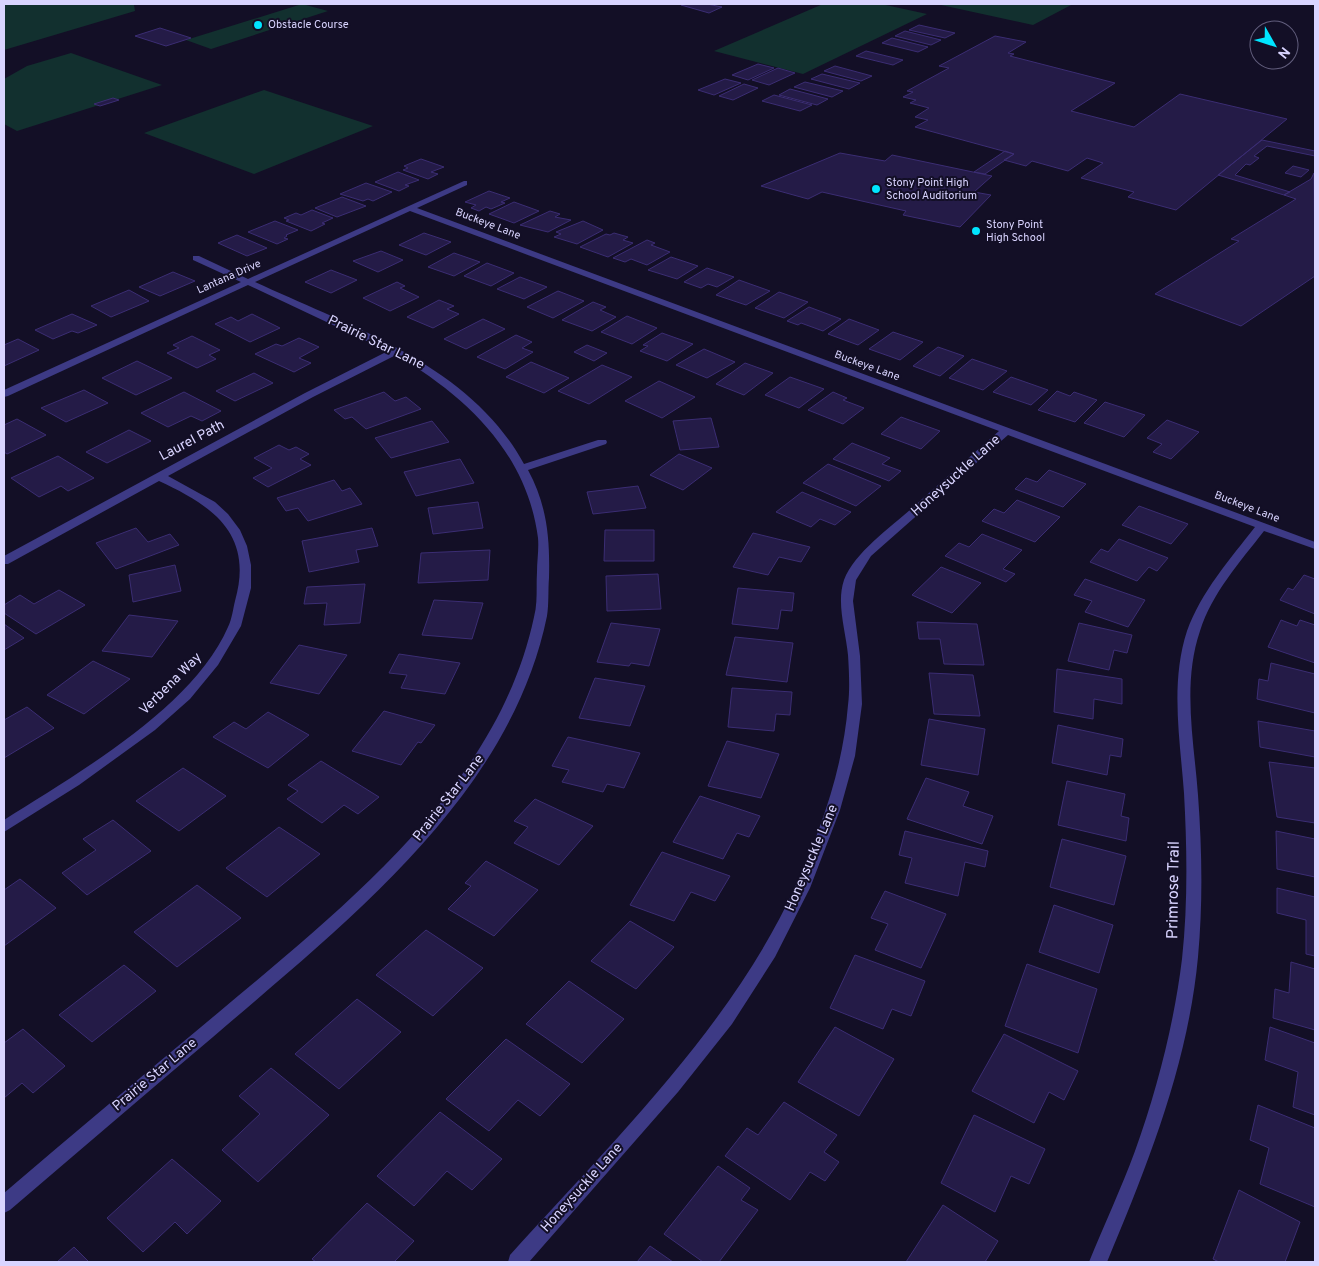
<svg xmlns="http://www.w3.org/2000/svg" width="1319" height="1266" font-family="Overpass,sans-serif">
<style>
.green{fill:#12302f}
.building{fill:#241b47;stroke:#3b2d73}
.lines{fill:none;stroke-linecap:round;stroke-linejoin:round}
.street{fill:#3d3a85;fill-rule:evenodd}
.poi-dot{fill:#00e5ff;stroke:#130f26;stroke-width:2}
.labels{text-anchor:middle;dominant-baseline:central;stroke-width:4;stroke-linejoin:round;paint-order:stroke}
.far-poi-label{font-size:11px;fill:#d9d4ff;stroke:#130f26;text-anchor:start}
.far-street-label{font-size:11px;fill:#d9d4ff;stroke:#130f26}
.street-label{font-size:14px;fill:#d9d4ff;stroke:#130f26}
.near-street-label{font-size:16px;fill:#d9d4ff;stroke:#130f26}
</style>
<rect width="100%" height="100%" fill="#130f26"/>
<path class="green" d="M4 4H131L134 5 135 11 4 50Z
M302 4 328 11 211 49 186 40Z
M823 4H881L927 14 803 74 714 51Z
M944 4H1073L1033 25 941 5Z
M71 53 162 85 17 131 4 124V79L27 66Z
M264 90 373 126 254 174 144 133Z"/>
<path class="building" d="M683 4H707L722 7 709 13 681 5Z
M919 25 955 33 945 38 909 30Z
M160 28 191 38 166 46 135 36Z
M905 31 941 40 931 45 895 36Z
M995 36 1026 42 1008 53 1014 54 1010 56 1115 83 1071 111 1134 127 1180 94 1287 119 1176 210 1128 197 1134 192 1081 178 1103 163 1087 158 1068 171 1032 161 1026 166 1004 160 1014 154 915 127 928 120 915 117 929 108 910 103 916 100 903 97 913 92 907 91 949 68 939 66Z
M892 38 928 47 918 52 882 43Z
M866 51 903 60 893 65 856 56Z
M758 64 774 68 748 80 732 75Z
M835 66 872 76 861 81 824 71Z
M778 68 795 73 769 85 752 80Z
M822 74 860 83 849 89 811 79Z
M725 79 741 83 714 95 698 90Z
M805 82 843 91 832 97 794 87Z
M744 84 758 88 733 100 719 96Z
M790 89 828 99 817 105 779 95Z
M774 95 812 105 800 111 762 101Z
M113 98 119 100 100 106 94 104Z
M1262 140 1315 151V156L1267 146 1254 156 1259 158 1250 165 1246 164 1235 175 1290 192 1284 195 1218 175Z
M1005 151 1014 154 985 174 974 172Z
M840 153 885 161 892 155 992 176 974 192 991 195 960 227 903 215 906 211 822 192 808 199 761 186Z
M421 159 444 167 431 172 438 174 428 179 403 170 408 168 404 166Z
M1293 166 1309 170 1301 177 1285 173Z
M398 172 419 180 405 185 409 186 399 191 375 182Z
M1314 173 1315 276 1241 326 1155 294 1239 241 1231 239 1296 199 1284 195 1311 179Z
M366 183 392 192 373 201 368 199 363 201 340 194Z
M489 191 510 198 501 202 505 203 491 209 486 207 479 211 471 208 476 205 465 202Z
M342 197 366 206 337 217 315 208Z
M514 202 539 211 514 223 489 214Z
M312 210 333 218 322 223 325 224 311 231 286 221 289 220 284 218 296 213 301 215Z
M550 211 560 214 555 217 571 220 548 232 520 225Z
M275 221 298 230 286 235 287 236 284 238 288 239 277 244 248 232Z
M583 221 603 230 577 244 554 237 561 234 556 232Z
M424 233 451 242 426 255 399 245Z
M614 233 628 237 623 240 633 243 608 257 580 247 606 234 610 235Z
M237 235 267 248 247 256 218 243Z
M647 240 655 243 651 245 670 252 647 265 631 259 625 262 613 258Z
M381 251 403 260 378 272 353 261Z
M454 253 480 262 454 276 428 267Z
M671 257 698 266 677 279 648 270Z
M487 263 514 273 491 286 464 276Z
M707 268 734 277 717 287 708 284 701 288 684 282Z
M331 270 357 280 331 293 305 282Z
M173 272 195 281 160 296 139 287Z
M520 277 547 287 524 299 497 289Z
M739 280 770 291 746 305 716 295Z
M397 282 405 286 400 288 419 297 390 311 363 298Z
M129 290 149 301 111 317 91 306Z
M558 291 584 301 553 318 527 307Z
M779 292 808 302 784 318 755 308Z
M439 300 454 306 447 309 459 314 433 328 407 317Z
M593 302 606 307 600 310 616 317 592 331 562 320Z
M809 307 841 319 823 331 801 323 798 325 787 321Z
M72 314 97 325 78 333 72 331 53 339 35 330Z
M252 314 280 328 250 342 215 324 231 317 238 321Z
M627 316 657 328 632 344 601 332Z
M483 319 505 329 466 349 444 339Z
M849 319 879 330 858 345 828 334Z
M893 332 923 342 900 360 869 349Z
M662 333 693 344 667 361 640 351 648 346 643 345Z
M516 335 532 342 522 348 533 352 505 369 477 357Z
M192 336 220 350 209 355 216 359 197 368 167 353 179 348 173 345Z
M299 338 319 347 299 358 311 363 294 372 255 354 276 344 282 346Z
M18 339 39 350 4 366V345Z
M587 345 607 353 594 361 574 352Z
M938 347 964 356 940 376 913 366Z
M704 349 735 362 707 378 676 365Z
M972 359 1007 371 983 390 949 378Z
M137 361 172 378 136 395 102 378Z
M531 362 569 378 544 393 506 377Z
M745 363 773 373 744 395 716 384Z
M602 365 632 377 589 404 558 391Z
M254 373 273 383 235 401 216 391Z
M790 377 824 389 799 408 765 395Z
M1011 377 1048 390 1031 405 993 392Z
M659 381 695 397 662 418 625 401Z
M84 390 108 403 66 422 41 408Z
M1057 391 1070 396 1074 392 1097 400 1075 422 1038 410Z
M184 392 221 411 202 421 191 416 168 427 141 413Z
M384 392 395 401 406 397 421 409 366 429 352 417 345 419 334 410Z
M833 392 847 398 843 400 864 408 843 424 808 410Z
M1105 402 1145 415 1124 437 1084 423Z
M901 417 940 431 921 449 881 434Z
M711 418 719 447 680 450 673 421Z
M17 419 46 435 7 454 4 452V425Z
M1167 420 1199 432 1171 459 1153 452 1162 444 1147 438Z
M432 421 449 442 391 458 375 438Z
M129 430 151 441 107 463 86 452Z
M852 443 890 458 882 464 901 471 889 481 833 459Z
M279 445 289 450 296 447 309 454 300 459 311 465 268 487 253 478 272 468 254 458Z
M679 454 712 468 683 490 650 475Z
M58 456 94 478 68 491 61 486 39 497 11 478Z
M460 459 474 483 416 496 404 472Z
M828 464 881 486 856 506 803 483Z
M1049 470 1086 484 1063 507 1015 489 1026 478 1037 482Z
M334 480 342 491 350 488 362 504 308 521 298 508 286 511 277 498Z
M638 486 646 508 593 514 587 492Z
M802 492 851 512 835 525 820 519 811 527 776 512Z
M1017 500 1060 517 1035 542 982 521 994 509 1004 513Z
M478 502 483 528 433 534 428 508Z
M1139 506 1188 524 1171 544 1122 525Z
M136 528 148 542 170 534 179 545 116 569 96 543Z
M372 528 378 546 356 550 359 562 309 572 302 541Z
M605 530H654V561H604Z
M753 533 810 547 801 562 779 557 768 575 733 567Z
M982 534 1022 550 1003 569 1015 574 1006 582 945 556 959 543 969 547Z
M1119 539 1168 558 1157 571 1149 567 1137 581 1090 562 1101 549 1108 552Z
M490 550 488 580 418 583 421 553Z
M175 565 181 591 133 602 129 575Z
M941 567 981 583 952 613 912 595Z
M658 574 661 609 607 611 606 576Z
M1304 575 1315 579V614L1280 600 1288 588 1293 590Z
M1085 579 1145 600 1128 627 1085 612 1092 601 1074 595Z
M365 584 360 623 324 625 327 603 304 604 307 587Z
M738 588 794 593 792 611 781 610 778 629 732 624Z
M59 590 85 605 36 634 4 613V605L20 595 34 604Z
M434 600 483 603 472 639 422 635Z
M129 615 178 621 152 657 102 651Z
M1281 620 1297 626 1300 620 1315 625V663L1268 647Z
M917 622 977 624 984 665 944 664 940 639H919Z
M611 623 660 629 649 666 631 663 629 666 597 662Z
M1079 623 1132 635 1127 653 1114 650 1109 670 1068 661Z
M4 624 24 638 4 650Z
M735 637 793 643 787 682 726 675Z
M299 645 347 655 319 694 270 683Z
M399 654 460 663 445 694 401 688 407 675 389 673Z
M93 661 130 679 84 714 47 695Z
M1271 663 1315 674V713L1257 699 1259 679 1268 681Z
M1057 669 1122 679V704L1094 699 1093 719 1054 712Z
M929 673 973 675 980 716 934 714Z
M595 678 645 686 630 726 579 718Z
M732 688 792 692 790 715 776 714 774 731 728 727Z
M27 707 54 728 4 758V720Z
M384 711 435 725 421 743 418 742 401 765 352 751Z
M268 712 309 735 268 768 213 737 234 722 246 729Z
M929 719 985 729 978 775 921 765Z
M1258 721 1315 731V757L1260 747Z
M1058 725 1123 739 1121 757 1110 755 1107 775 1052 763Z
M568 737 640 753 624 788 607 784 603 792 562 782 569 770 552 766Z
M727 741 779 754 761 798 708 786Z
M321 761 379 797 358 814 344 805 322 823 287 799 298 791 288 785Z
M1269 762 1315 768V823L1277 817Z
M183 768 226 796 179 831 136 801Z
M926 778 969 792 963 806 993 816 982 844 907 819Z
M1067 781 1125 794 1121 816 1129 818 1126 841 1058 825Z
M700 796 760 816 749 837 737 833 723 859 673 842Z
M535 799 593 826 559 865 514 843 528 827 514 821Z
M113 820 151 851 87 895 62 873 96 850 83 839Z
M279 827 320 854 267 897 226 868Z
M905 831 988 851 985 867 965 862 958 896 905 883 912 858 899 855Z
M1276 831 1315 839V877L1277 869Z
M1062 839 1126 856 1114 905 1050 887Z
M662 852 730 876 715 901 691 892 674 921 630 905Z
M486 861 538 890 494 936 448 909 471 886 465 883Z
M20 879 56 908 4 946V890Z
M197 885 241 918 177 967 134 932Z
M1277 888 1315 897V956L1306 954V920L1277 913Z
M885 891 946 914 921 968 875 950 888 924 871 918Z
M1054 905 1113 925 1099 973 1039 952Z
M630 921 674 947 636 989 591 961Z
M426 930 483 968 433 1016 376 975Z
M855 955 925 981 911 1016 892 1009 883 1029 830 1008Z
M1291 962 1315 969V1030L1273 1018 1275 989 1289 993Z
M1027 964 1097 989 1078 1053 1005 1026Z
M124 965 156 991 92 1042 59 1015Z
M569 981 624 1019 582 1063 526 1024Z
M357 999 401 1032 339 1089 295 1054Z
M835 1027 894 1059 859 1116 798 1082Z
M1270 1027 1315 1043V1115L1293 1107 1298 1072 1265 1060Z
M23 1029 65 1066 33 1093 22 1083 4 1098V1043Z
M1004 1034 1078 1071 1064 1100 1049 1092 1034 1123 972 1091Z
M506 1039 570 1084 540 1116 518 1100 489 1131 446 1099Z
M271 1068 329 1115 258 1182 222 1150 260 1114 239 1096Z
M784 1102 837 1135 824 1152 839 1162 825 1181 810 1172 790 1200 725 1156 747 1128 758 1135Z
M1258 1105 1315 1128V1207L1260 1184 1269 1148 1250 1140Z
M440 1112 502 1159 472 1190 447 1171 414 1206 377 1176Z
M974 1115 1045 1149 1029 1184 1011 1176 995 1212 941 1183Z
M172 1159 221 1201 187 1234 175 1222 143 1252 107 1218Z
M718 1166 750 1188 741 1200 758 1210 719 1262H703L664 1234Z
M1239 1190 1300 1222 1285 1262H1219L1213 1259Z
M367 1203 414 1241 394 1262H316L312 1259Z
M943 1205 998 1241 985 1262H906Z
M650 1246 673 1262H637Z
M74 1247 89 1262H57Z"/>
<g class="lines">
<path class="street" d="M464 181H467V185L417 208 1315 542V549L1264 531C1240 562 1212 593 1200 631 1182 684 1194 741 1198 795 1202 849 1203 903 1198 957 1188 1064 1148 1164 1107 1262H1089C1104 1225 1121 1189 1135 1151 1157 1090 1174 1024 1182 959 1188 904 1187 848 1184 793 1180 739 1170 683 1187 631 1201 592 1230 559 1255 527L1008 435 871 556 856 580 853 601 860 656 862 704 855 756 840 810 810 888 775 957 732 1024 678 1092 529 1262H508L510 1255C611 1143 732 1026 795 887 821 830 843 768 848 705 850 689 849 671 848 655 846 632 836 603 844 580 854 553 891 527 912 508 941 482 970 457 999 431L410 211 255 282C352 327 470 365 524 464L598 440H606L607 442 606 444 528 470C547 505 550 538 549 578 548 590 549 604 547 616 510 797 345 923 213 1037 145 1094 78 1152 10 1210L4 1213V1193C75 1132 147 1072 219 1012 345 906 498 787 534 617 538 602 536 586 537 572 537 561 539 549 538 538 527 453 466 396 396 355L313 397 168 476 215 502 228 514 240 530 247 546 251 565V588L241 626 218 665 190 699 155 730 79 785 4 832V820C76 774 193 708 228 627 232 619 233 609 235 601 254 534 213 506 159 481L8 564H4V556L305 393 388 351 248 285 8 396 4 397V390L241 282 193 260V256H199L248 279Z"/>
</g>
<g class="poi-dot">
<circle cx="258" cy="25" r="5"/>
<circle cx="876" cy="189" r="5"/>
<circle cx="976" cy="231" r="5"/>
</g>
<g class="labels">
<g class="far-poi-label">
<text x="268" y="25">Obstacle Course</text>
<text x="886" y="183">Stony Point High<tspan x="886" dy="13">School Auditorium</tspan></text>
<text x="986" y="225">Stony Point<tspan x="986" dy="13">High School</tspan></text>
</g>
<g class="far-street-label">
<text transform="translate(488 224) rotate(21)">Buckeye Lane</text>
<text transform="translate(229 277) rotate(-24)">Lantana Drive</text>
<text transform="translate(867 366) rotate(20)">Buckeye Lane</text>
<text transform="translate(1247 507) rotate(21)">Buckeye Lane</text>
</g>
<g class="street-label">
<text transform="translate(376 343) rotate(26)">Prairie Star Lane</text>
<text transform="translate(192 441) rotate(-28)">Laurel Path</text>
<text transform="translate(956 476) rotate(-42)">Honeysuckle Lane</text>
<text transform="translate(171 684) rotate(-45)">Verbena Way</text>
<text transform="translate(449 798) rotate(-52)">Prairie Star Lane</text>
<text transform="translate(812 858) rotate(-67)">Honeysuckle Lane</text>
<text transform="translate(155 1075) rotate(-40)">Prairie Star Lane</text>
<text transform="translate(582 1188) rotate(-48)">Honeysuckle Lane</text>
</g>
<g class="near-street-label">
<text transform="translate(1174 890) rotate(-89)">Primrose Trail</text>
</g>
</g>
<rect width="1319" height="1266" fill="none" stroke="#d9d4ff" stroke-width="10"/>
<g transform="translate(1274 45) rotate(129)"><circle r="24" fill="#130f26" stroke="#625e7d"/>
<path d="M0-4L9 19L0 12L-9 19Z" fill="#00e5ff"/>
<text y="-8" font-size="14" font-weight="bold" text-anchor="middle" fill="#d9d4ff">N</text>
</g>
</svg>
